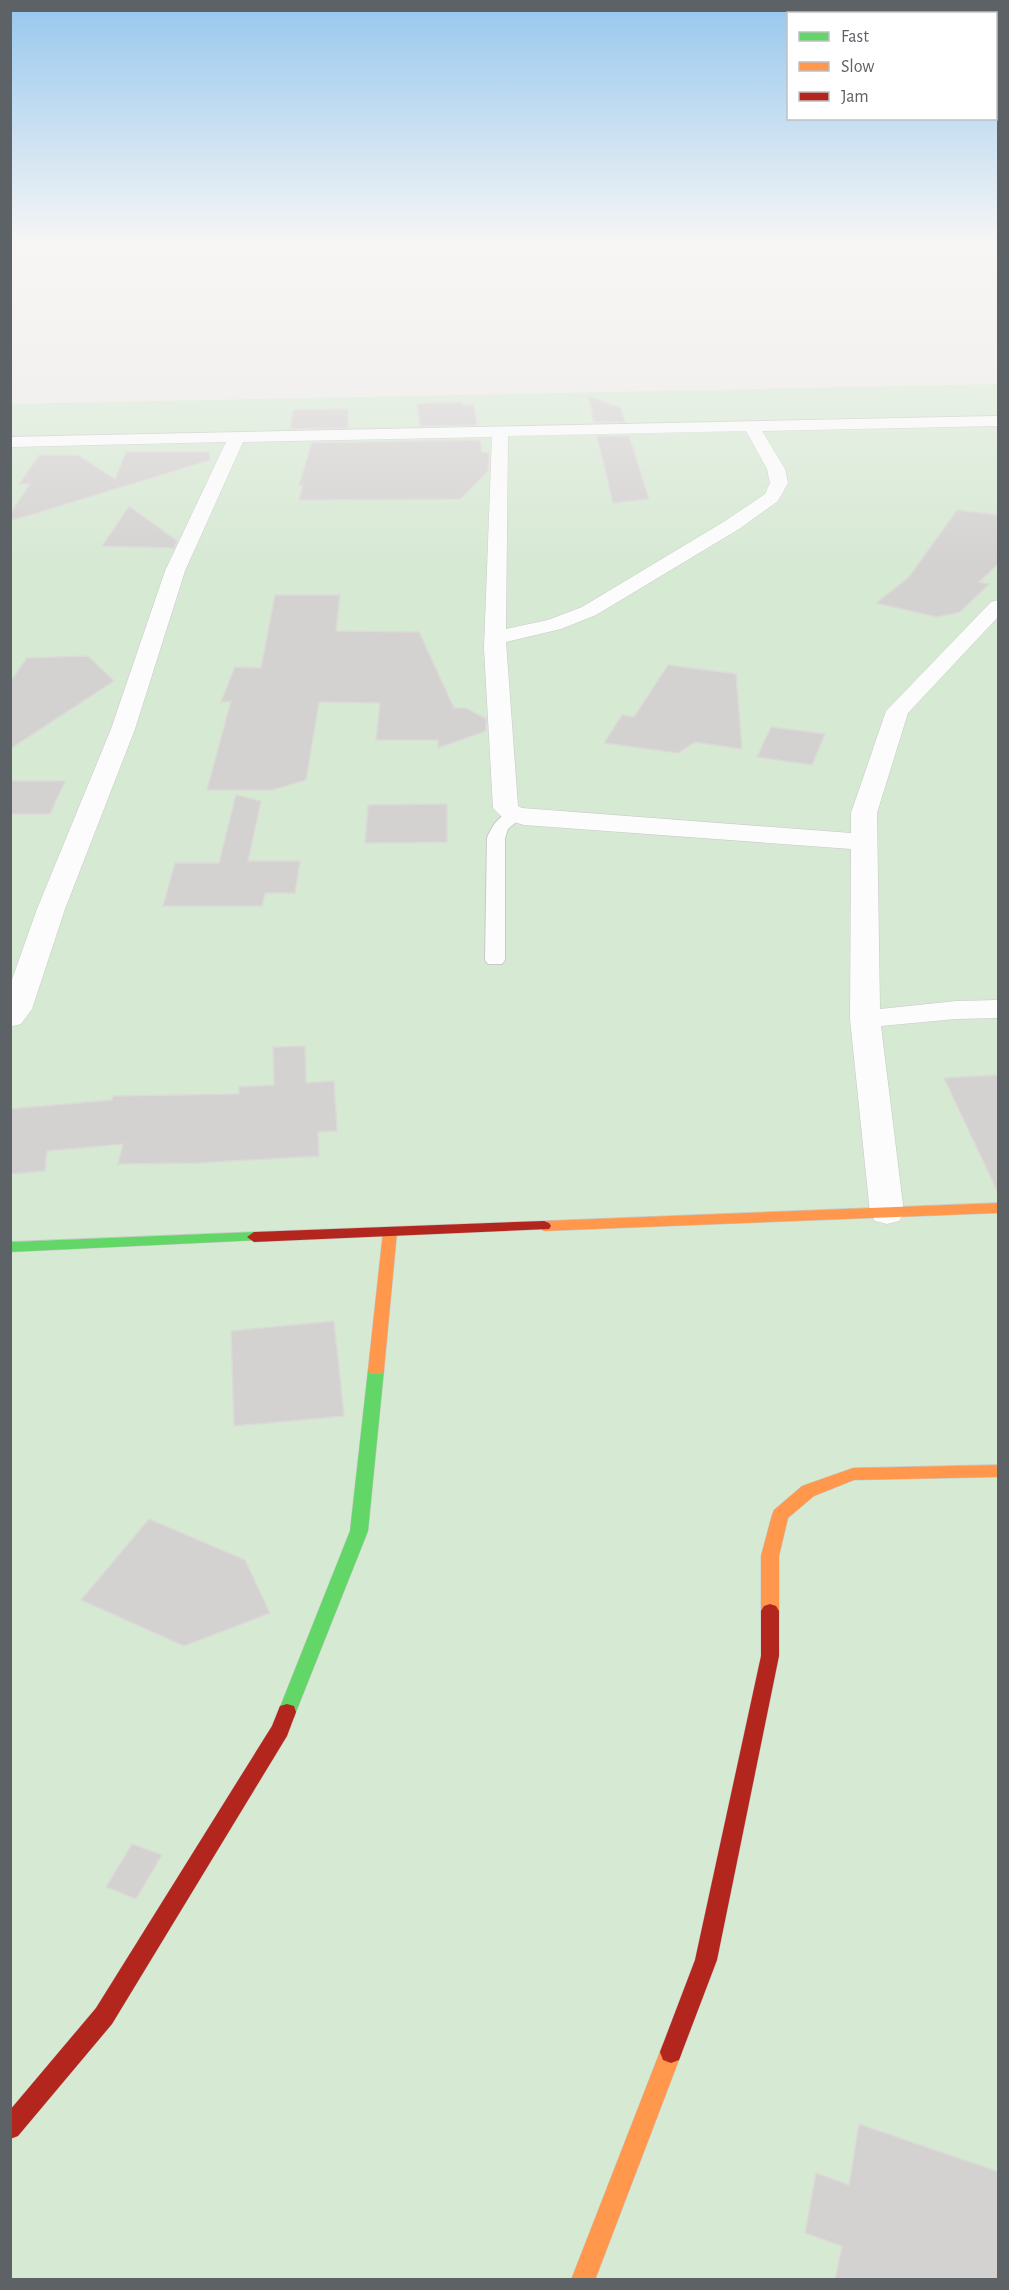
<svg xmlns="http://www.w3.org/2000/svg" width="1009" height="2290" font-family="'Alegreya Sans',sans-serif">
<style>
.green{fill:#d6e9d3}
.building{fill:#d3d2d1;stroke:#dcdad7;stroke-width:1.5}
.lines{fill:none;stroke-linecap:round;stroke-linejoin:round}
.lane-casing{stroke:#c9c9c9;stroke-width:2}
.street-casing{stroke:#c9c9c9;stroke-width:1}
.fast-casing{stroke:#c8c8c8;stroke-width:1}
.slow-casing{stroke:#c8c8c8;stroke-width:1}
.jam-casing{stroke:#c8c8c8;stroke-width:1}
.lane{fill:#fcfcfc;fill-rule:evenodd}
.street{fill:#fcfcfc;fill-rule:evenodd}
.fast{fill:#63d668;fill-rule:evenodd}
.slow{fill:#ff974d;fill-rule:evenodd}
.jam{fill:#b3261e;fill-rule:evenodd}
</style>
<rect width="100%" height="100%" fill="#edebe8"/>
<path class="green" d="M998 384V2279H11L10 404Z"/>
<path class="building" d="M588 396 621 408 625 422H594Z
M461 402 462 405H474L477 425 420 426 417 404Z
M343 409 348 410V428L290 429 293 410Z
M597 436H629L649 499 613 503Z
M480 440 482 452 489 453 488 471 460 499 299 500 303 485H299L312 443Z
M126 452H209L210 460 10 521V514L30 484H19L39 455H78L115 479Z
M129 506 177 541 174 548 102 546Z
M957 510 999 515V563L979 582 989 584 960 612 937 617 876 603 909 577Z
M275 595H340L336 631 419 632 454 708H466L486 719V731L438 748V740H376L380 703 319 702 306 780 272 790H207L231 701 221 702 235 667 261 668Z
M88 656 114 681 10 749V682L27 658Z
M668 665 736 674 742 749 695 742 678 753 604 743 622 715 634 717Z
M771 727 825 734 812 765 757 757Z
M10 781H65L50 814H10Z
M236 795 261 801 248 861H300L295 893H265L262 906H163L175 863H219Z
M447 804V842L365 843 368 805Z
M305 1046 306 1083 334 1081 337 1131 318 1132 319 1156 196 1163 118 1164 123 1144 47 1151 45 1171 10 1174V1109L112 1100 113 1096 239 1094V1087L274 1085 273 1047Z
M999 1075V1195L944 1078Z
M334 1321 344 1416 234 1426 231 1331Z
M149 1519 245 1560 270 1613 184 1646 81 1600Z
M132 1844 162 1855 136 1899 106 1887Z
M859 2124 999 2172V2280H835L842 2246 805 2233 816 2173 849 2185Z"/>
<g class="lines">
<defs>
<path id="lane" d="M514 811 520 812 523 816 508 829 505 838V960L502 964H488L485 960 487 838C492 825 500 814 514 811Z"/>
<path id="street" d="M998 416V426L762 431 785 469 788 483 778 501 739 529 596 615 561 629 506 642 518 806 522 808 851 833V813L886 711 991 602 998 600V617L908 713 877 813 880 1009 956 1001 998 1000V1018L956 1019 881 1026 904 1213 899 1221 887 1224 875 1221 870 1213 850 1019 851 849 524 825 504 819 493 808 484 648 492 437 243 442 185 571 135 729 65 909 32 1009 21 1024 10 1027V985L37 909 111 729 165 571 226 442 10 447V437ZM746 431 767 469 770 483 765 494 725 521 582 607 548 620 506 629 508 436Z"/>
<path id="fast" d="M254 1232 261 1237 259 1240 10 1252V1242Z
M376 1364 382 1366 384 1370 368 1531 296 1712 294 1718 287 1720 280 1718 278 1712 350 1531 368 1370 370 1366Z"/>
<path id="slow" d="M998 1203V1213L544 1231 537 1226 544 1221Z
M390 1227 397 1232 384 1370 382 1374H370L368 1370 383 1232Z
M998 1465V1477L854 1480 814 1496 788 1518 779 1556V1611L776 1616 770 1618 764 1616 761 1611V1556L772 1515 774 1510 802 1486 853 1468Z
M671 2041 679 2044 682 2052 595 2280H571L663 2044Z"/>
<path id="jam" d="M544 1221 549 1223 551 1226 549 1229 254 1242 247 1237 254 1232Z
M770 1604 776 1606 779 1611V1656L717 1960 679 2060 671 2063 663 2060 660 2052 695 1960 761 1656V1611L764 1606Z
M287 1704 294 1706 296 1712 287 1736 112 2024 18 2136 10 2139V2110L96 2008 272 1726 280 1706Z"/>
</defs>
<use href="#lane" class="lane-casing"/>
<use href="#street" class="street-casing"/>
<use href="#fast" class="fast-casing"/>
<use href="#slow" class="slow-casing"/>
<use href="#jam" class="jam-casing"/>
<use href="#lane" class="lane"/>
<use href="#street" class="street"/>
<use href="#fast" class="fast"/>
<use href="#slow" class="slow"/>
<use href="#jam" class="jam"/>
</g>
<linearGradient id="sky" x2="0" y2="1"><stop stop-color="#96c7ee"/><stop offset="0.43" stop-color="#f7f6f5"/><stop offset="1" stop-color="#f7f6f5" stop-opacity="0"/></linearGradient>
<rect width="1009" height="568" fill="url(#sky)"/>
<rect width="1009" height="2290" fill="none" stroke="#5d6266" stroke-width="24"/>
<rect x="787" y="12" width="210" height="108" fill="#ffffff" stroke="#bec0c2" stroke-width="1.5"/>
<rect x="799" y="32" width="30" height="9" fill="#63d668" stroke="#bec0c2" stroke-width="1.5"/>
<text x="841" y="42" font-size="18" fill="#5d6266">Fast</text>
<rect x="799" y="62" width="30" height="9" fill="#ff974d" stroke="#bec0c2" stroke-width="1.5"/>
<text x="841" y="72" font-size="18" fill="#5d6266">Slow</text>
<rect x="799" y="92" width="30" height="9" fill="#b3261e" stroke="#bec0c2" stroke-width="1.5"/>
<text x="841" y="102" font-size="18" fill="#5d6266">Jam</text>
</svg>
